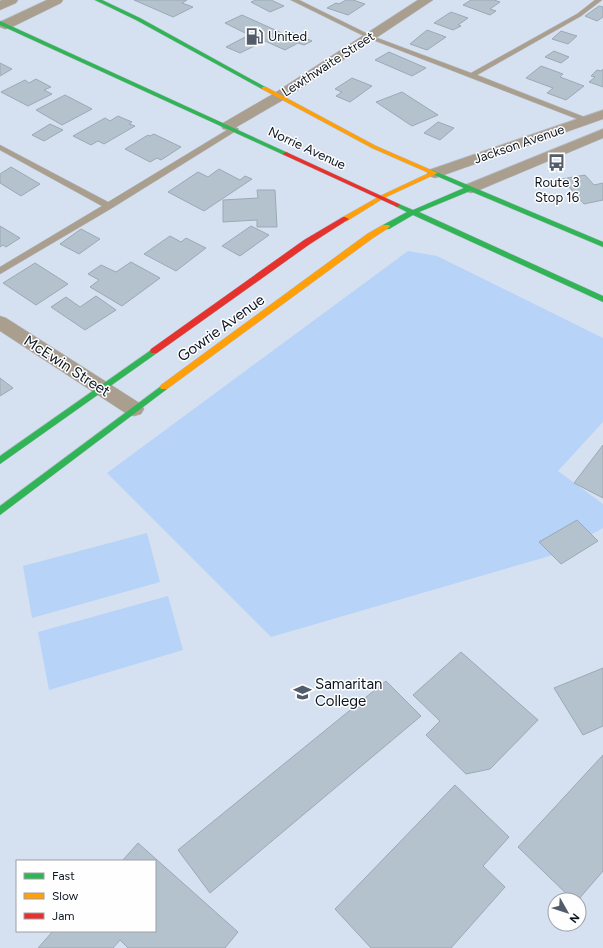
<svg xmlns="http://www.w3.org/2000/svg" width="603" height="948" font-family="Figtree,sans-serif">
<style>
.green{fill:#b7d3f8}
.building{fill:#b4c2ce;stroke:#9ba9b5}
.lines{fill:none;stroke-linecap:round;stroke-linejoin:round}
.lane-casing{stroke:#b3bdc9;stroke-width:1}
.street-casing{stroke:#b3bdc9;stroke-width:1}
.fast-casing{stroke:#b3bdc9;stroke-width:1}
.slow-casing{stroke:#b3bdc9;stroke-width:1}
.jam-casing{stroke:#b3bdc9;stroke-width:1}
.lane{fill:#aa9f8e;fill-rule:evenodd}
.street{fill:#aa9f8e;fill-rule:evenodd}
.fast{fill:#30b455;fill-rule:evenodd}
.slow{fill:#ff9f0a;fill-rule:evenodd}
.jam{fill:#e5322d;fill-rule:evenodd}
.labels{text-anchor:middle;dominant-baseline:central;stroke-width:3;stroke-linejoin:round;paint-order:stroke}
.far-poi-label{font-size:13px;fill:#0b1421;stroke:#fefefe;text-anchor:start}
.far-street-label{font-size:13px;fill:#0b1421;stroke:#fefefe}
.street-label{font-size:15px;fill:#0b1421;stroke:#fefefe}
.poi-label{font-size:15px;fill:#0b1421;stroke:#fefefe;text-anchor:start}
</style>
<rect width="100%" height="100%" fill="#d5e1f1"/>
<path class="green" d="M408 251 437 256 603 338V422L558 471 603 504V528L553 555 271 637 107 473Z
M147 533 160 582 32 618 23 566Z
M168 596 183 650 49 690 38 632Z"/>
<path class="building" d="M134 0H187L182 3 193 7 173 17Z
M256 0H271L284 6 270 12 251 2Z
M346 0H353L365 4 348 15 327 8 336 3 339 4Z
M471 0H494L500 2 490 9 496 11 490 15 463 5Z
M599 6 603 7V17L597 21 585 16Z
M451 12 468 18 458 25 461 26 453 30 434 23Z
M242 15 284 34 289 31 312 41 304 45 298 43 285 50 265 41 240 53 226 47 249 35 225 23Z
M427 30 446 37 427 50 410 44Z
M561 31 577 36 568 44 552 39Z
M554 51 569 57 561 63 545 57Z
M389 52 426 68 412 76 375 60Z
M0 63 12 69 0 76Z
M541 66 563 74 560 77 584 86 566 100 547 93 553 88 526 78Z
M603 69V87L589 82 595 77 591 76 597 70 601 71Z
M352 78 372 86 350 102 336 96 342 92 335 89Z
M36 79 51 87 44 90 52 94 28 106 1 92 25 80 29 83Z
M402 92 438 115 412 126 376 102Z
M65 95 92 109 62 125 36 110Z
M118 116 132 122 129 124 135 126 104 144 98 141 91 145 73 136 105 118 110 121Z
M438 122 454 128 440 140 424 133Z
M50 124 63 130 44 141 32 135Z
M154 134 181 147 161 160 157 158 150 162 125 149 148 135 150 136Z
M11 167 40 184 21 196 0 183V174Z
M219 169 240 180 245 176 252 179 204 211 168 192 198 172 208 177Z
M585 175 594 185 603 183V200L584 204 562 179Z
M257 190H275L277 227H257V220L223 222V200L258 198Z
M0 226 20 238 6 247 3 245 0 247Z
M251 226 269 235 240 256 222 246Z
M81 229 100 239 79 254 60 244Z
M170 236 181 242 186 238 206 248 176 271 144 254Z
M131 262 160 278 122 306 90 287 99 280 88 274 101 265 116 272Z
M35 263 68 284 36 305 3 283Z
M96 296 116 310 85 330 51 307 66 297 80 307Z
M0 378 13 388 0 396Z
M603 445V498L574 483Z
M577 520 598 541 561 564 539 542Z
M461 652 538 720 490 769 466 774 426 735 440 721 413 695Z
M603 668V726L583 735 554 688Z
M386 681 421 716 210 893 178 850Z
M603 755V871L578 900H573L518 847Z
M455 785 509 837 483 866 505 887 451 948H371L335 909Z
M138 843 238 932 225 948H128L120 940 113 948H38L53 931H155V861H122Z"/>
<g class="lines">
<defs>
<path id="lane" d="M291 0H299L372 36 471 73 577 14 595 0H602L581 16 477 75 592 120 588 122H585L368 38Z
M232 127H235L239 129 112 208 0 274V267L102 206 0 150V145L108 202Z"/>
<path id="street" d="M2 0H18L16 3 0 10V1Z
M47 0H63L61 3 10 28 5 29 0 27V22Z
M418 0H433L283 100 233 129 228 130 223 129 221 126 223 123 273 94Z
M603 110V119L441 176 435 178 429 176 427 173 429 170Z
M603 129V138L477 191 471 193 465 191 463 188 465 185Z
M0 316 6 318 141 404 144 409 141 414 134 416 127 414 0 331Z"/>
<path id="fast" d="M95 0H102L140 18 267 88 262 89 136 20Z
M0 21 288 153 289 154 284 155 0 25Z
M432 170 603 242V247L470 191 419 212 603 296V302L413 215 389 229H383V225L407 212 395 206V204H399L413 210 464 188 430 173 429 172Z
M154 348 157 349 158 351 157 353 0 464V456Z
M164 384 167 385 168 387 167 389 0 515V506Z"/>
<path id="slow" d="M262 87H266L376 146 438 173 384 198 347 221H343V217L380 196 429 173 372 148 262 89Z
M383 225H389L390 227 373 238 167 389H161L160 387 161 385 367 234Z"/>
<path id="jam" d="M286 152 399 204 400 205 397 207 395 206 284 155 283 154Z
M343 217H345L349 219 310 244 157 353H151L150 351 151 349 304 240Z"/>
</defs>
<use href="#lane" class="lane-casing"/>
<use href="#street" class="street-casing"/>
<use href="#fast" class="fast-casing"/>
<use href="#slow" class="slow-casing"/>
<use href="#jam" class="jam-casing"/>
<use href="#lane" class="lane"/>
<use href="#street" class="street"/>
<use href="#fast" class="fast"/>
<use href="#slow" class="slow"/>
<use href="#jam" class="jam"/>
</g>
<defs>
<symbol id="fuel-bare" viewBox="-9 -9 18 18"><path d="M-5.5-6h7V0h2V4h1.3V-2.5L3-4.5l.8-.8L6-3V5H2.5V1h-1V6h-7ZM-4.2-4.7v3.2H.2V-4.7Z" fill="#525c6a" stroke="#fefefe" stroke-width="2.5" paint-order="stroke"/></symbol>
<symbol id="bus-bare" viewBox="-9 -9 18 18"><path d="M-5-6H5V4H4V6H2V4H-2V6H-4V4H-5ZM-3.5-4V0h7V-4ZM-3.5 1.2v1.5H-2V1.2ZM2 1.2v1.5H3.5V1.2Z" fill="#525c6a" stroke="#fefefe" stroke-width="2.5" paint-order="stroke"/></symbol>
<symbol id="school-bare" viewBox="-9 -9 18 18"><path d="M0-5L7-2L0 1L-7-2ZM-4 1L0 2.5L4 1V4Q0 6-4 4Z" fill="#525c6a" stroke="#fefefe" stroke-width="2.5" paint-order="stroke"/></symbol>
</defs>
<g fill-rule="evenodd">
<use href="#fuel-bare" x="242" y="24" width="25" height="25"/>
<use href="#bus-bare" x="544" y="150" width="25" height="25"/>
<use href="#school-bare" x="290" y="680" width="25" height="25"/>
</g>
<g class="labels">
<g class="far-poi-label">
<text x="268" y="36">United</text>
<text x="557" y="182" text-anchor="middle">Route 3<tspan x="557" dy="15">Stop 16</tspan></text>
</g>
<g class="far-street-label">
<text transform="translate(328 64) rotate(-33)">Lewthwaite Street</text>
<text transform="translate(519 144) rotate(-19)">Jackson Avenue</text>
<text transform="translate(307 148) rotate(25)">Norrie Avenue</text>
</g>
<g class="street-label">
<text transform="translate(221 328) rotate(-36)">Gowrie Avenue</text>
<text transform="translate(67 366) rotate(33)">McEwin Street</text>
</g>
<g class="poi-label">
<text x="315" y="684">Samaritan<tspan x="315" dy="17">College</tspan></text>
</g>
</g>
<rect x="16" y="860" width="140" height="72" fill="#fefefe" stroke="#9da0a6"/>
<rect x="24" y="873" width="20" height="6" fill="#30b455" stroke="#9da0a6"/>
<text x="52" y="880" font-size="12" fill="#0b1421">Fast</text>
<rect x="24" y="893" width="20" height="6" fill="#ff9f0a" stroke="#9da0a6"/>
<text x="52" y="900" font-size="12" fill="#0b1421">Slow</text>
<rect x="24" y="913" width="20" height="6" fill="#e5322d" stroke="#9da0a6"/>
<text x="52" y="920" font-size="12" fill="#0b1421">Jam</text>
<g transform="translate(567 912) rotate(129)"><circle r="19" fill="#fefefe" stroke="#9da0a6"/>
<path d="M0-3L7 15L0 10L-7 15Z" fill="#525c6a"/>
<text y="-6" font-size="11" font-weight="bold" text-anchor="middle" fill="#0b1421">N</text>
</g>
</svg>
